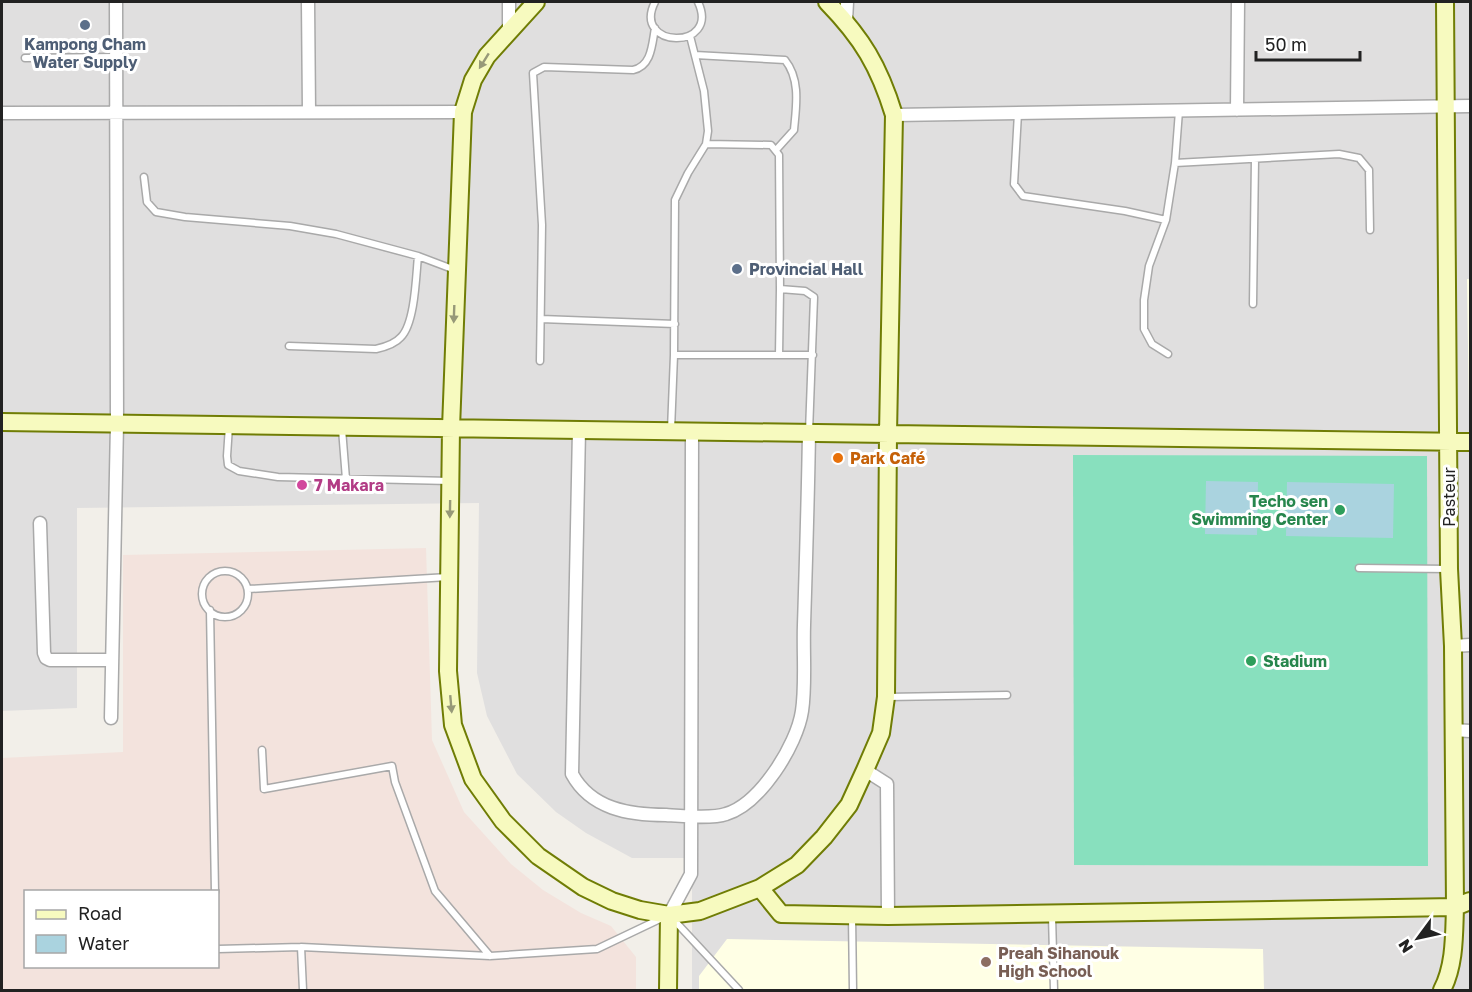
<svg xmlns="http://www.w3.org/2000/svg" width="1472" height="992" font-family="'Golos Text',sans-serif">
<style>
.residential{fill:#e0dfdf}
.education{fill:#ffffe5}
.military{fill:#f3e3dd;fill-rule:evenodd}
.pitch{fill:#88e0be}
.water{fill:#aad3df}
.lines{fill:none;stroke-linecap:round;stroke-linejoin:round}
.lane-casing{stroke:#a9a9a9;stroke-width:9}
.street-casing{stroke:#a9a9a9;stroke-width:15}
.secondary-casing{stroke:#707d05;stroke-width:20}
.lane{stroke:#fff;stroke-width:6}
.street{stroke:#fff;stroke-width:12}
.secondary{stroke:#f7fabf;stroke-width:16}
.oneway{fill:#979978}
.service-dot{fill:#5c6f8a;stroke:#fff;stroke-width:2}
.food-dot{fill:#e8710a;stroke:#fff;stroke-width:2}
.hotel-dot{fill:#d1479c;stroke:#fff;stroke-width:2}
.leisure-dot{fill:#2e9e5b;stroke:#fff;stroke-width:2}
.education-dot{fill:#8d6e63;stroke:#fff;stroke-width:2}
.labels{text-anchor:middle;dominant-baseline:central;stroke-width:6;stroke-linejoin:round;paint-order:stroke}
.service-label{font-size:16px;font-weight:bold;fill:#4e5e75;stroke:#fff}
.food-label{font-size:16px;font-weight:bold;fill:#c56008;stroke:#fff;text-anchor:start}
.hotel-label{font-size:16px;font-weight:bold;fill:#b23c85;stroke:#fff;text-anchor:start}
.street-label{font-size:16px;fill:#222;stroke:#fff}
.leisure-label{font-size:16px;font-weight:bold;fill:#27864d;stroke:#fff;text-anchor:end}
.education-label{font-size:16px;font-weight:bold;fill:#785e54;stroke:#fff;text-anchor:start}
</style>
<rect width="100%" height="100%" fill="#f2efe9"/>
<path class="residential" d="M2 2H1470V990H692V858H632L586 833 556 812 517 774 487 716 477 673 479 503 77 508V708L2 711Z"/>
<path class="education" d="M1467 279H1470V418L1469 416Z
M727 939 1263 949 1264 990H699V976Z"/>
<path class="military" d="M426 548 432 740 464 812 511 864 543 890 581 913 611 926 636 957V990H2V758L123 752V555ZM26 892H218V966H26Z"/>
<path class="pitch" d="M1073 455 1427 456 1428 866 1074 865Z"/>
<path class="water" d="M1206 481 1258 482 1257 535 1205 534Z
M1287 482 1394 484 1393 538 1286 536Z"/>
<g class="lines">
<defs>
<path id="lane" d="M655 2C631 49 721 51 698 2
M695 55 785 60C801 80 796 107 794 130L776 150
M25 58 116 57
M1018 113 1014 184 1023 196 1125 211 1166 220
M1175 163 1339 154 1359 158 1369 170 1370 230
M144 177 147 202 156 212 185 217 290 226 336 234 418 256 455 270
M780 289 805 291 814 297 809 432
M1253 304 1255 159
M541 319 675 324
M289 346 376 349C385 347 395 344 401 337 415 323 416 276 418 256
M1168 354 1152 344 1144 329V300L1149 266 1166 220 1175 163 1179 111
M674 355H779L780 289 779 155 771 145 706 144
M779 355H813
M540 361 542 225 533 73 544 67 633 70C652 66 652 44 655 28
M229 426 227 456 228 465 239 471 278 477 450 481
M342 429 346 479
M671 430 674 355 675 200 688 173 706 144 708 131 704 91 690 36
M1359 568 1449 569
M202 594a23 23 0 1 1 46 0a23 23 0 1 1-46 0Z
M248 589 448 577
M210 610 215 892
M887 697 1007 695
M262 750 264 789 392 766 395 782 435 891 490 956
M852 916 853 990
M1052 916 1054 990
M673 919 739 990
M301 947 303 990
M218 949 301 947 490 956 597 949 662 918"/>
<path id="street" d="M308 2 309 112
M846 21 847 2
M509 30V2
M1237 110 1238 2
M2 113 463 112
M894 115 1470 106
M579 430 572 774C591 809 629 815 666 815 681 816 712 819 726 814 760 804 797 745 802 711 806 685 803 652 804 625 806 561 808 497 809 433
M40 523 44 653 46 658 50 660H112
M1453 646 1470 645
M111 718 117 424 116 2
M1453 730 1470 731
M865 770 887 784 888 916
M669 915 691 874 692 431"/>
<path id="secondary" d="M536 2 487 56 473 80 463 112 451 428 448 671 453 725 473 779 503 821 538 856 583 887 612 901 640 910 669 915 700 911 760 888 797 865 824 837 849 805 865 770 881 733 886 697 888 434 894 115C879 66 862 38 827 2
M2 422 1470 442
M760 888 781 914 888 916 1455 907 1470 901
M668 990 669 915
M1442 990C1455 965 1454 935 1455 907L1453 646 1449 569 1445 2"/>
</defs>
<use href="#lane" class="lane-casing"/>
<use href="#street" class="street-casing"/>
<use href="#secondary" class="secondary-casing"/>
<use href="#lane" class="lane"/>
<use href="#street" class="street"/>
<use href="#secondary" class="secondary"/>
</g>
<defs><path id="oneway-solid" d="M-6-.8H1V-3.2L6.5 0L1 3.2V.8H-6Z" transform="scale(1.5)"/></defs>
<g class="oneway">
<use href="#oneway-solid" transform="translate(484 61) rotate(122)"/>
<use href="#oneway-solid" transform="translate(454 314) rotate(92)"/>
<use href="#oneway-solid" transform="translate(450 509) rotate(91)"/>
<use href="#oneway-solid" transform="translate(451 704) rotate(85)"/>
</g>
<g class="service-dot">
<circle cx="85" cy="25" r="6"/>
<circle cx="737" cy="269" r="6"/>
</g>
<circle class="food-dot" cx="838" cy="458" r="6"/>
<circle class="hotel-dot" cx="302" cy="485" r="6"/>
<g class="leisure-dot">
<circle cx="1340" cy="510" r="6"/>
<circle cx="1251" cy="661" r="6"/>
</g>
<circle class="education-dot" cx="986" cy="962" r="6"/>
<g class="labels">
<g class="service-label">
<text x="85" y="44">Kampong Cham<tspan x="85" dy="18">Water Supply</tspan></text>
<text x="749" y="269" text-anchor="start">Provincial Hall</text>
</g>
<g class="food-label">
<text x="850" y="458">Park Café</text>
</g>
<g class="hotel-label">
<text x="314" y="485">7 Makara</text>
</g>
<g class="street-label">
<text transform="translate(1449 497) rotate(-90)">Pasteur</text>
</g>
<g class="leisure-label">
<text x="1328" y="501">Techo sen<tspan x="1328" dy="18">Swimming Center</tspan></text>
<text x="1263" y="661" text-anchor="start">Stadium</text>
</g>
<g class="education-label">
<text x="998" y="953">Preah Sihanouk<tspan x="998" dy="18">High School</tspan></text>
</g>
</g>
<rect width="1472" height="992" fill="none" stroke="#222222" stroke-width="6"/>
<rect x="24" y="890" width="195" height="78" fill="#ffffff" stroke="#a7a7a7" stroke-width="1.5"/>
<rect x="36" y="910" width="30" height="9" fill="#f7fabf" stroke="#a7a7a7" stroke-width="1.5"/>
<text x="78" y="920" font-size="18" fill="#222222">Road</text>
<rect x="36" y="935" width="30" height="18" fill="#aad3df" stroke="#a7a7a7" stroke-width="1.5"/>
<text x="78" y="950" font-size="18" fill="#222222">Water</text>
<g transform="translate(1418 938) rotate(237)" stroke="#ffffff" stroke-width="4.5" paint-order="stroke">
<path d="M0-4.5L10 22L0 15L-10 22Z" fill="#222222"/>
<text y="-9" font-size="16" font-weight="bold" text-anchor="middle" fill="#222222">N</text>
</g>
<path d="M1256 51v9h104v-9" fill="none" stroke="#222222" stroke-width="3"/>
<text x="1265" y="51" font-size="18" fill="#222222" stroke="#ffffff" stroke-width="4.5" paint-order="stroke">50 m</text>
</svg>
